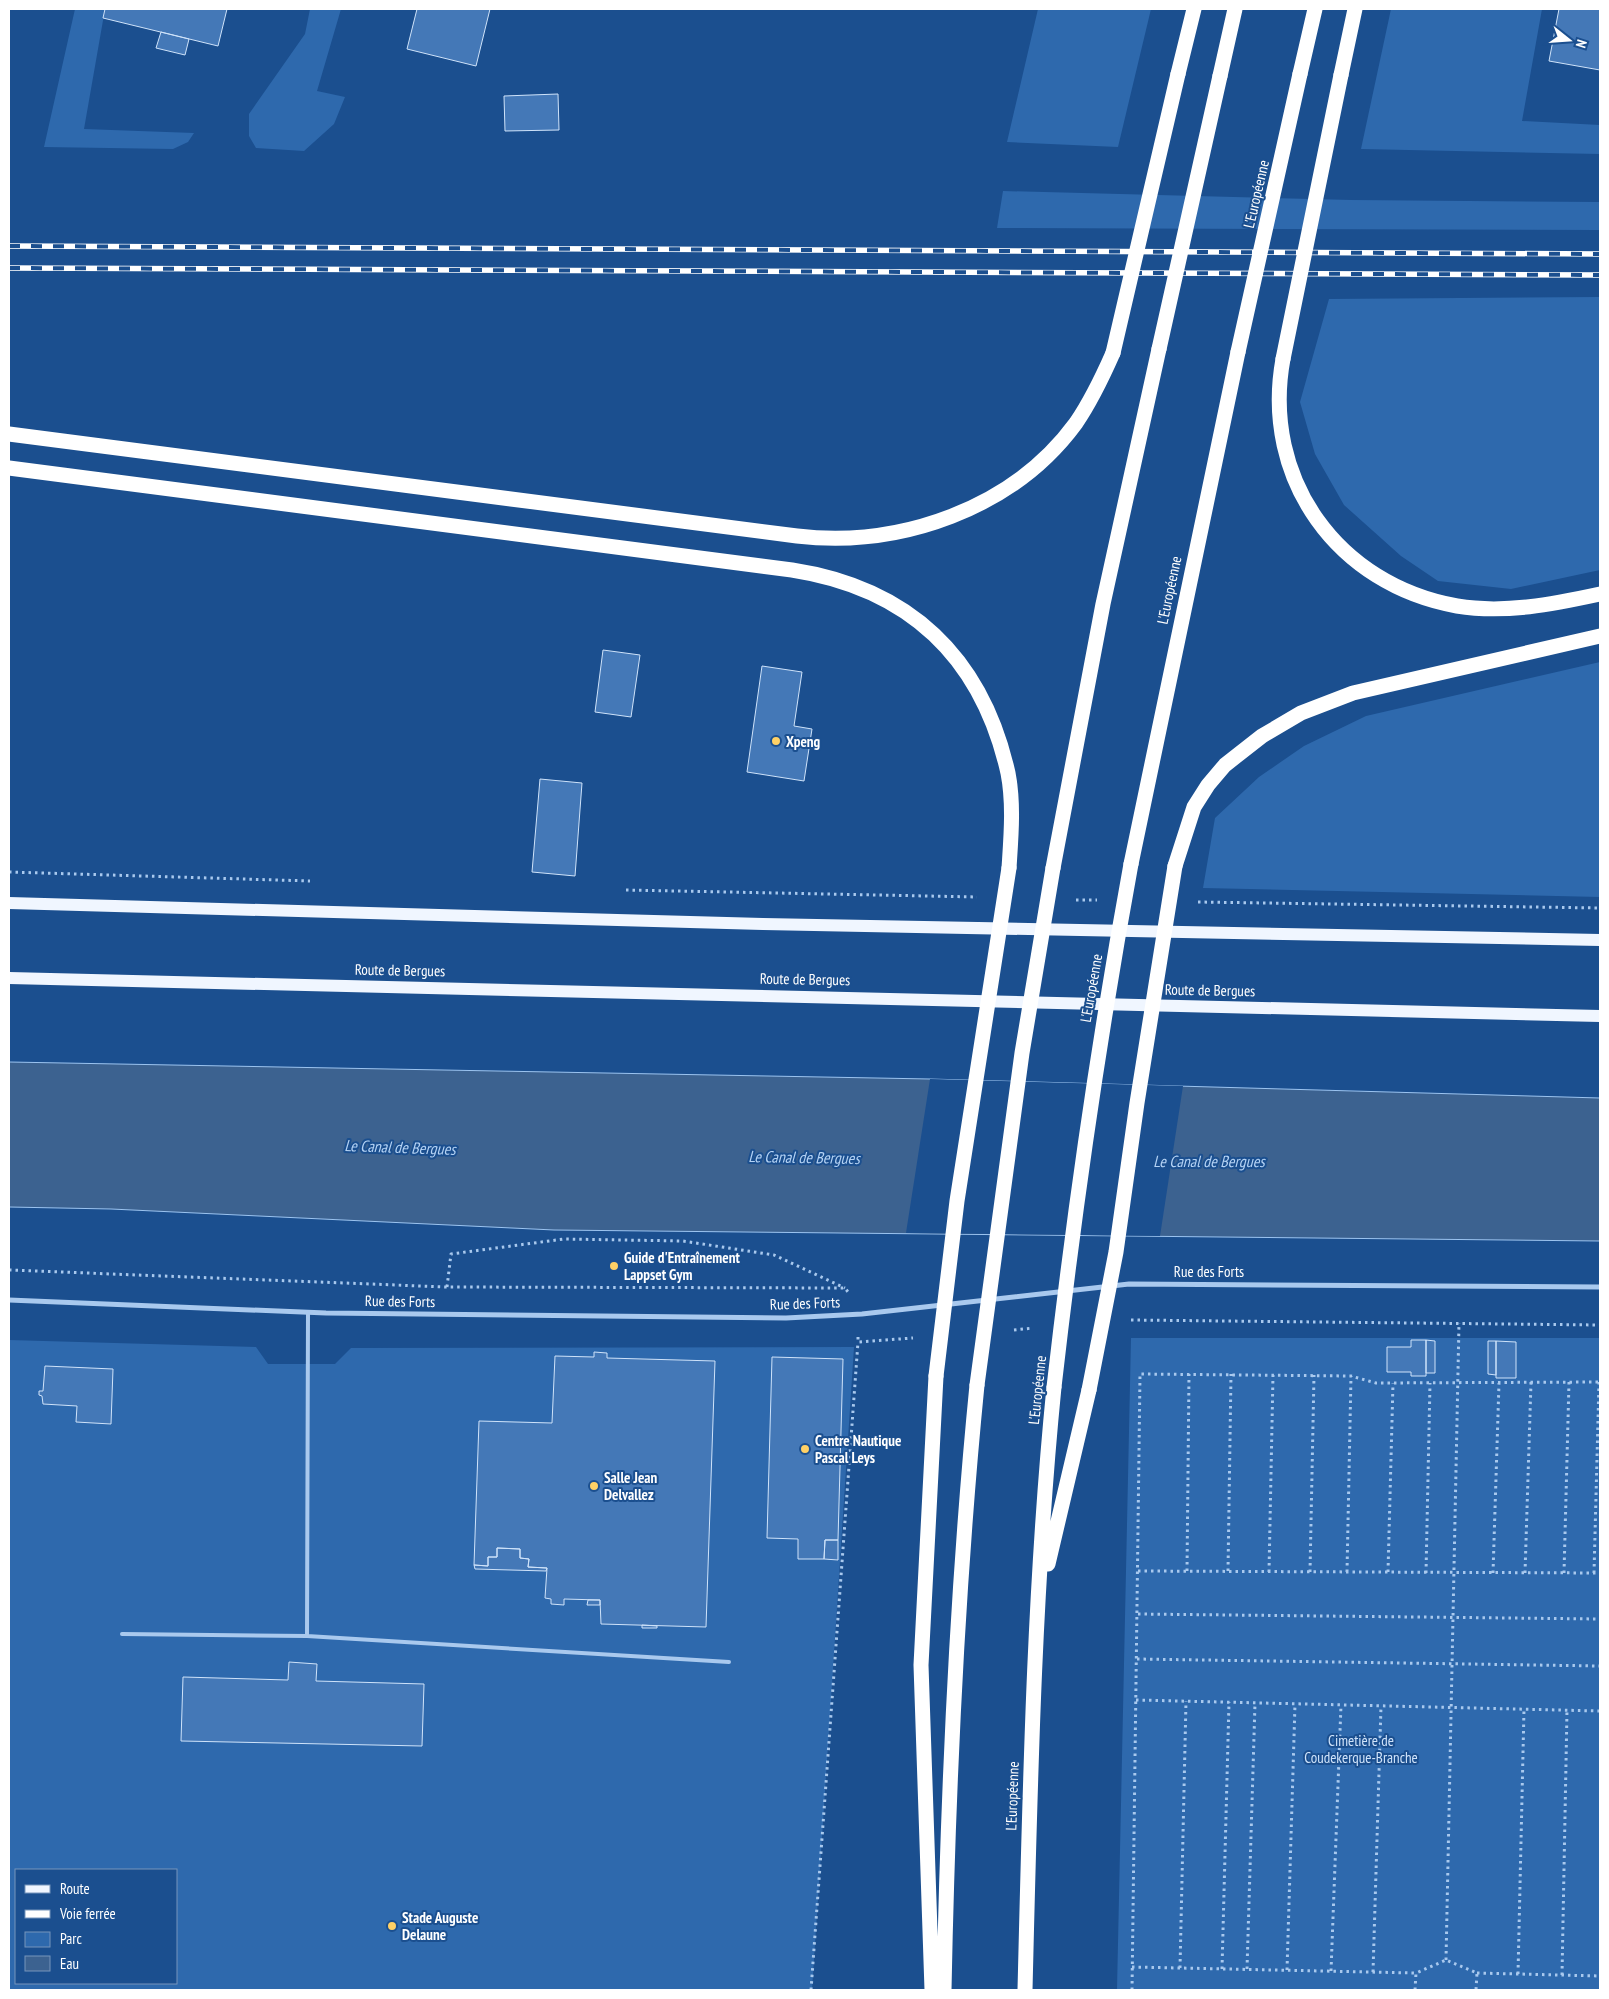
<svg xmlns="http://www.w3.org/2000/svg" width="1609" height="1999" font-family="'PT Sans Narrow',sans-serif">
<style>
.green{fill:#2e69ad;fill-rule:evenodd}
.water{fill:#3c6290;stroke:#9cc4f0}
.pier{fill:#1b4f8f}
.building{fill:#4478b7;stroke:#cfe3fa}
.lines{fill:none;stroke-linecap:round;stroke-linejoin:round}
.path{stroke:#a9c9ee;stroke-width:3;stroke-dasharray:2.5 4;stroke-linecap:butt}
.service{stroke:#a9c9ee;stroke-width:4}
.minor{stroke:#a9c9ee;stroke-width:5}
.primary{stroke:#f0f6ff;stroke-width:12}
.motorway{stroke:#fff;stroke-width:15}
.rail-casing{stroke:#fff;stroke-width:5.5}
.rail{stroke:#1b4f8f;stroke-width:4;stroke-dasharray:11;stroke-linecap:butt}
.motorway-bridge{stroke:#fff;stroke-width:15}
.poi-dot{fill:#ffd166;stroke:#1b4f8f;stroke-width:2}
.labels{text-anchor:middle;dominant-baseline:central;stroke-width:4;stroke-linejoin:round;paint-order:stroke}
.street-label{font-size:15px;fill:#fff;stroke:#1b4f8f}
.poi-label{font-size:15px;font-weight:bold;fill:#fff;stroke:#1b4f8f;text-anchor:start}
.park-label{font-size:15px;fill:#cfe3fa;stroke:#1b4f8f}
.water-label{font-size:16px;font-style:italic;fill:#b5d3f5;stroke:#1b4f8f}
</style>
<rect width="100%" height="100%" fill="#1b4f8f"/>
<path class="green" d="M75 9H105L84 129 194 133 188 142 173 149 44 147Z
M310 9H341L317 91 345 97 334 124 304 151 256 148 249 136V114L305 34Z
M1038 9H1151L1118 147 1007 142Z
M1391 9H1542L1522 121 1600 125V154L1361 149Z
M1003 191 1352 200 1600 202V230L997 228Z
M1600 297V570L1511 589 1438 581 1401 556 1344 505 1315 454 1300 402 1329 299Z
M1600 662V897L1203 888 1215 818 1259 777 1304 746 1366 716Z
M1131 1338H1600V1990H1117Z
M9 1340 256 1347 268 1364H335L351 1348 854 1347 812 1990H9ZM16 1870H176V1983H16Z"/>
<path class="water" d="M9 1062 930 1079 1600 1098V1241L554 1230 111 1209 9 1207Z"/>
<path class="pier" d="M930 1079 1183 1086 1160 1236 906 1233Z"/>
<path class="building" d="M105 9H227L218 46 103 18Z
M417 9H490L476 66 407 49Z
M1559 9H1600V70L1549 61Z
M161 32 189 39 185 55 156 48Z
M558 94 559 130 505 131 504 96Z
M603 650 640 655 631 717 595 712Z
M762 666 802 672 794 726 812 729 804 781 747 772Z
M540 779 582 783 575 876 532 872Z
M1411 1340H1426V1376H1411V1372H1387V1347H1411Z
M1426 1340 1435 1341V1373H1426Z
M1488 1341H1496V1375L1488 1374Z
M1496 1341 1516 1342V1378H1496Z
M594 1352 607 1353V1358L715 1361 706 1627 601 1624 600 1600 564 1599V1605L551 1604V1599L545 1598 547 1568 528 1567 529 1559 520 1558V1549L497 1548V1557H488V1566L474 1565 479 1421 552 1423 555 1356 594 1357Z
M772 1357 843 1359 838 1540H825L824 1559H798V1539L767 1538Z
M45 1366 113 1369 111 1424 76 1422 77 1406 43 1404 42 1396 39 1395V1391H43Z
M825 1540H838V1560L824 1559Z
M497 1548 520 1549V1558L529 1559 528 1567 547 1568 546 1571 475 1569 474 1565 488 1566V1557H497Z
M588 1600H600V1605H587Z
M642 1625 657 1626V1628H642Z
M289 1662 317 1664 316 1681 424 1684 422 1746 181 1741 183 1677 288 1680Z"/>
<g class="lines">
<path class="path" d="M9 872 310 881
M626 890 977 897
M1076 900H1097
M1198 902 1600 908
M9 1270 447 1287 845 1288 848 1292
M447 1287 451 1254 564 1239 683 1241 774 1255 845 1288
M1131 1320 1600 1325
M1014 1330 1033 1328
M858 1337V1342L913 1338
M1138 1571 1600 1573
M1187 1571 1189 1374
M1228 1571 1231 1374
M1269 1572 1273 1375
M1310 1572 1314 1375
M1347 1572 1351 1376
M1388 1572 1393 1383
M1426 1573 1430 1383
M1493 1573 1499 1383
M1525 1573 1531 1382
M1564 1573 1569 1382
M1594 1573 1599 1382
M1138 1614 1600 1619
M1137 1659 1600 1666
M1136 1700 1600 1711
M1446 1960 1459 1323
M1132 1967 1416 1973
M1180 1968 1186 1701
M1222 1969 1229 1702
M1247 1969 1255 1703
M1287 1970 1295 1704
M1331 1971 1341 1705
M1373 1972 1381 1706
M1477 1973 1600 1976
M1518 1974 1524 1709
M1562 1975 1567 1710
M811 1990 858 1342
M1132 1990 1140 1374 1351 1376 1376 1383 1600 1382
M1415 1990 1416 1973 1446 1960 1477 1973 1476 1990"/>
<path class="service" d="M122 1634 307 1636 729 1662
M307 1636 308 1312"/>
<path class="minor" d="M9 1300 326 1313 786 1318 862 1314 1129 1284 1600 1287"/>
<path class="primary" d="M9 903 763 924 1600 940
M9 978 1600 1016"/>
<path class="motorway" d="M1178 74 1194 9
M1300 74 1315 9
M1341 75 1355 9
M1220 76 1235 9
M1283 359C1261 479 1338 585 1457 606 1505 614 1554 604 1600 594
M9 434 797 536C900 548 1013 509 1076 423 1091 401 1102 378 1113 353
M9 468 792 570C909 588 982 657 1008 773 1014 804 1011 837 1009 868
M1131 864 1238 352
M1175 866 1194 807 1208 785 1225 765 1262 736 1301 713 1353 693 1600 636
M1053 868 1103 604 1159 349
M1048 1564 1089 1390
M932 1990 921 1665 936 1376
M944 1990C948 1788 957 1587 977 1385
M1025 1990C1030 1789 1034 1588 1054 1387"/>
<defs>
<path id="rail" d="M9 246 1600 254
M9 268 1600 275"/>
</defs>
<use href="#rail" class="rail-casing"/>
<use href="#rail" class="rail"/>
<path class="motorway-bridge" d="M1159 349 1220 76
M1238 352 1300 74
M1113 353 1178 74
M1283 359 1341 75
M936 1376 957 1201 1009 868
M977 1385 1022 1053 1053 868
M1054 1387C1074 1212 1099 1038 1131 864
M1089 1390 1116 1252 1137 1103 1175 866"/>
</g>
<g class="poi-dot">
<circle cx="776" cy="741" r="5"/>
<circle cx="614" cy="1266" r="5"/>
<circle cx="805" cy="1449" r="5"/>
<circle cx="594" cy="1486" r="5"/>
<circle cx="392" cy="1926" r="5"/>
</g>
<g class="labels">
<g class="street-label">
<text transform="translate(1256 194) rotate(-77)">L'Européenne</text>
<text transform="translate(1169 590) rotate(-78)">L'Européenne</text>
<text transform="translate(400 970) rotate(1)">Route de Bergues</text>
<text transform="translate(805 979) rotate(1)">Route de Bergues</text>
<text transform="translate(1091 988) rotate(-80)">L'Européenne</text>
<text transform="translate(1210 990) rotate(1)">Route de Bergues</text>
<text x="1209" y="1271">Rue des Forts</text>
<text transform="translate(400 1301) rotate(1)">Rue des Forts</text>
<text transform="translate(805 1303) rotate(-2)">Rue des Forts</text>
<text transform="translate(1037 1390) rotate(-84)">L'Européenne</text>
<text transform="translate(1012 1796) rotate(-88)">L'Européenne</text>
</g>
<g class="poi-label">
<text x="786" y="741">Xpeng</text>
<text x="624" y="1257">Guide d'Entraînement<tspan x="624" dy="17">Lappset Gym</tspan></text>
<text x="815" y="1440">Centre Nautique<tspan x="815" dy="17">Pascal Leys</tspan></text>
<text x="604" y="1477">Salle Jean<tspan x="604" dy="17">Delvallez</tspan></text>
<text x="402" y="1917">Stade Auguste<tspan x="402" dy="17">Delaune</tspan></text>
</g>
<g class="park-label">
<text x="1361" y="1740">Cimetière de<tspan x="1361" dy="17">Coudekerque-Branche</tspan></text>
</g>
<g class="water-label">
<text transform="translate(400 1147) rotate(2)">Le Canal de Bergues</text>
<text transform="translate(804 1157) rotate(1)">Le Canal de Bergues</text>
<text x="1209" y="1161">Le Canal de Bergues</text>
</g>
</g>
<rect width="1609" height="1999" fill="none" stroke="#ffffff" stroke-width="20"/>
<rect x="15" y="1869" width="162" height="115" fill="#1b4f8f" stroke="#7695bc"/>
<rect x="25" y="1885" width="25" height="8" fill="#f0f6ff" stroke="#7695bc"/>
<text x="60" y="1894" font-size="15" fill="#ffffff">Route</text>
<rect x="25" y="1910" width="25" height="8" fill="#ffffff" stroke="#7695bc"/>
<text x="60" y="1919" font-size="15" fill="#ffffff">Voie ferrée</text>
<rect x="25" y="1932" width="25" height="15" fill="#2e69ad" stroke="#7695bc"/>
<text x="60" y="1944" font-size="15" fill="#ffffff">Parc</text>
<rect x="25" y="1956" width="25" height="15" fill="#3c6290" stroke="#7695bc"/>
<text x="60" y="1969" font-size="15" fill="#ffffff">Eau</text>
<g transform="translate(1569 40) rotate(107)" stroke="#1b4f8f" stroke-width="4" paint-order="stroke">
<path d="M0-4L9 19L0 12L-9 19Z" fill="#ffffff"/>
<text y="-8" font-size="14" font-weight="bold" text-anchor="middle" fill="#ffffff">N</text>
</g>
</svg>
